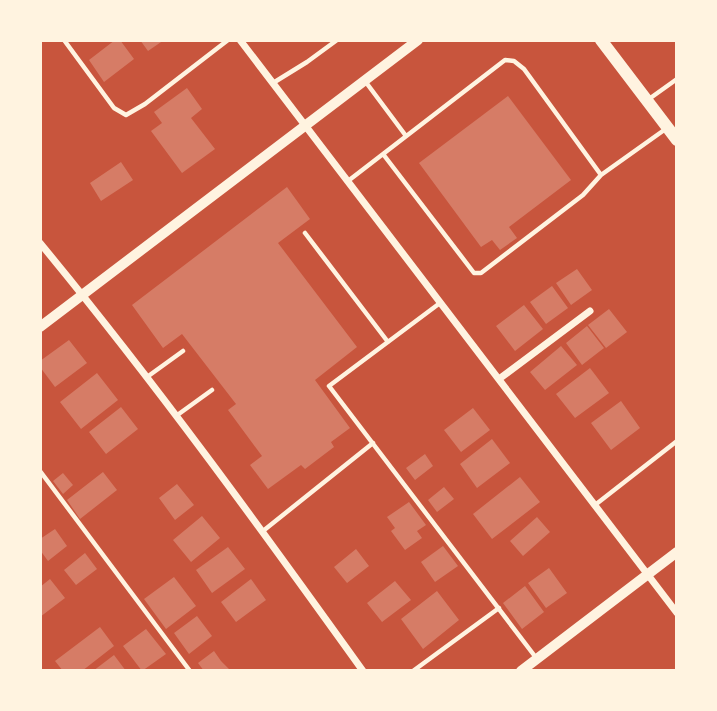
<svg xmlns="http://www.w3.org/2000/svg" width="717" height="711" font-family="'IBM Plex Sans',sans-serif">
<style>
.building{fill:#d67c66}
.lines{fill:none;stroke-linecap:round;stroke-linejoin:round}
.service{stroke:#fff3e0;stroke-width:4.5}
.minor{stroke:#fff3e0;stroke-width:7}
.tertiary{stroke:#fff3e0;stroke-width:10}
.secondary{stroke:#fff3e0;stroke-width:12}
</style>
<rect width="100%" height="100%" fill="#c8553d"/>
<path class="building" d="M115 40H120L134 59 104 82 89 60Z
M140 40H164L148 51Z
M187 88 202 109 191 118 215 149 182 173 151 131 162 123 154 112Z
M508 96 571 180 509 227 517 238 500 250 492 240 481 247 419 163Z
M121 162 133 180 101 201 90 183Z
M287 187 310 219 278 243 357 347 315 380 350 428 331 442 334 447 305 469 301 465 268 489 250 465 262 456 228 410 236 404 182 334 163 348 132 305Z
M577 269 592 290 571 305 556 283Z
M552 286 568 308 546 324 530 302Z
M524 305 543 329 515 351 496 326Z
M609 309 627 332 606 348 588 325Z
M587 326 604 348 582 365 566 343Z
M69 340 87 363 55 387 40 367V361Z
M561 346 577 365 545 390 530 372Z
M590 368 609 393 575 418 556 394Z
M97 373 118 400 81 429 60 402Z
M621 401 640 428 611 450 591 423Z
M121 407 138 429 106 454 89 432Z
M473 408 490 430 461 452 444 430Z
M492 439 510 463 477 488 460 464Z
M425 454 433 466 415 480 406 468Z
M103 472 117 490 80 519 67 500Z
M63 473 73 485 63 494 53 481Z
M520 477 540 502 492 539 473 514Z
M177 484 194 505 175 520 159 498Z
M444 487 454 499 437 512 428 500Z
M409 502 426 525 417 531 422 538 405 550 391 531 395 528 387 517Z
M202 516 220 538 191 562 173 540Z
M537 517 550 532 523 556 510 541Z
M55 529 67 546 48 561 40 550V539Z
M443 546 458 566 435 582 421 562Z
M228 547 245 569 212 593 196 570Z
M356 549 369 566 347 583 334 567Z
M85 553 97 569 76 585 64 570Z
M549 568 567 593 546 608 528 583Z
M174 577 196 606 166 629 144 599Z
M50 579 65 598 40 617V587Z
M251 579 266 600 236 622 221 602Z
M395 581 411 600 382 622 367 603Z
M525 586 544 612 522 629 503 603Z
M437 591 459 620 423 649 401 619Z
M197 616 212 636 189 654 174 633Z
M100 627 114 646 82 671H63L55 661Z
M146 629 166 654 142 671 123 646Z
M214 651 221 661 231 671H204L198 663Z
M114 655 126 671H93Z"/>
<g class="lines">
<path class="service" d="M64 40 114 108 126 115 145 104 228 40
M365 81 406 136
M273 83 307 62 337 40
M649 99 677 79
M383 154 474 273H481L583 195 601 175 667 128
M348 181 505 60 514 61 524 69 601 175
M305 233 388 342
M440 303 329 386 537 659
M147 377 183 351
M176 416 212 390
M40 471 190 671
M595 505 677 441
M263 531 373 443
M413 671 499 608"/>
<path class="minor" d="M240 40 677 613
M40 243C154 381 259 526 363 671
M499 379 590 311"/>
<path class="tertiary" d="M40 327 418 40
M521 671 677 552"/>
<path class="secondary" d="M601 40 677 140"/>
</g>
<rect width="717" height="711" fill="none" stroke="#fff3e0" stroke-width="84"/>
</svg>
